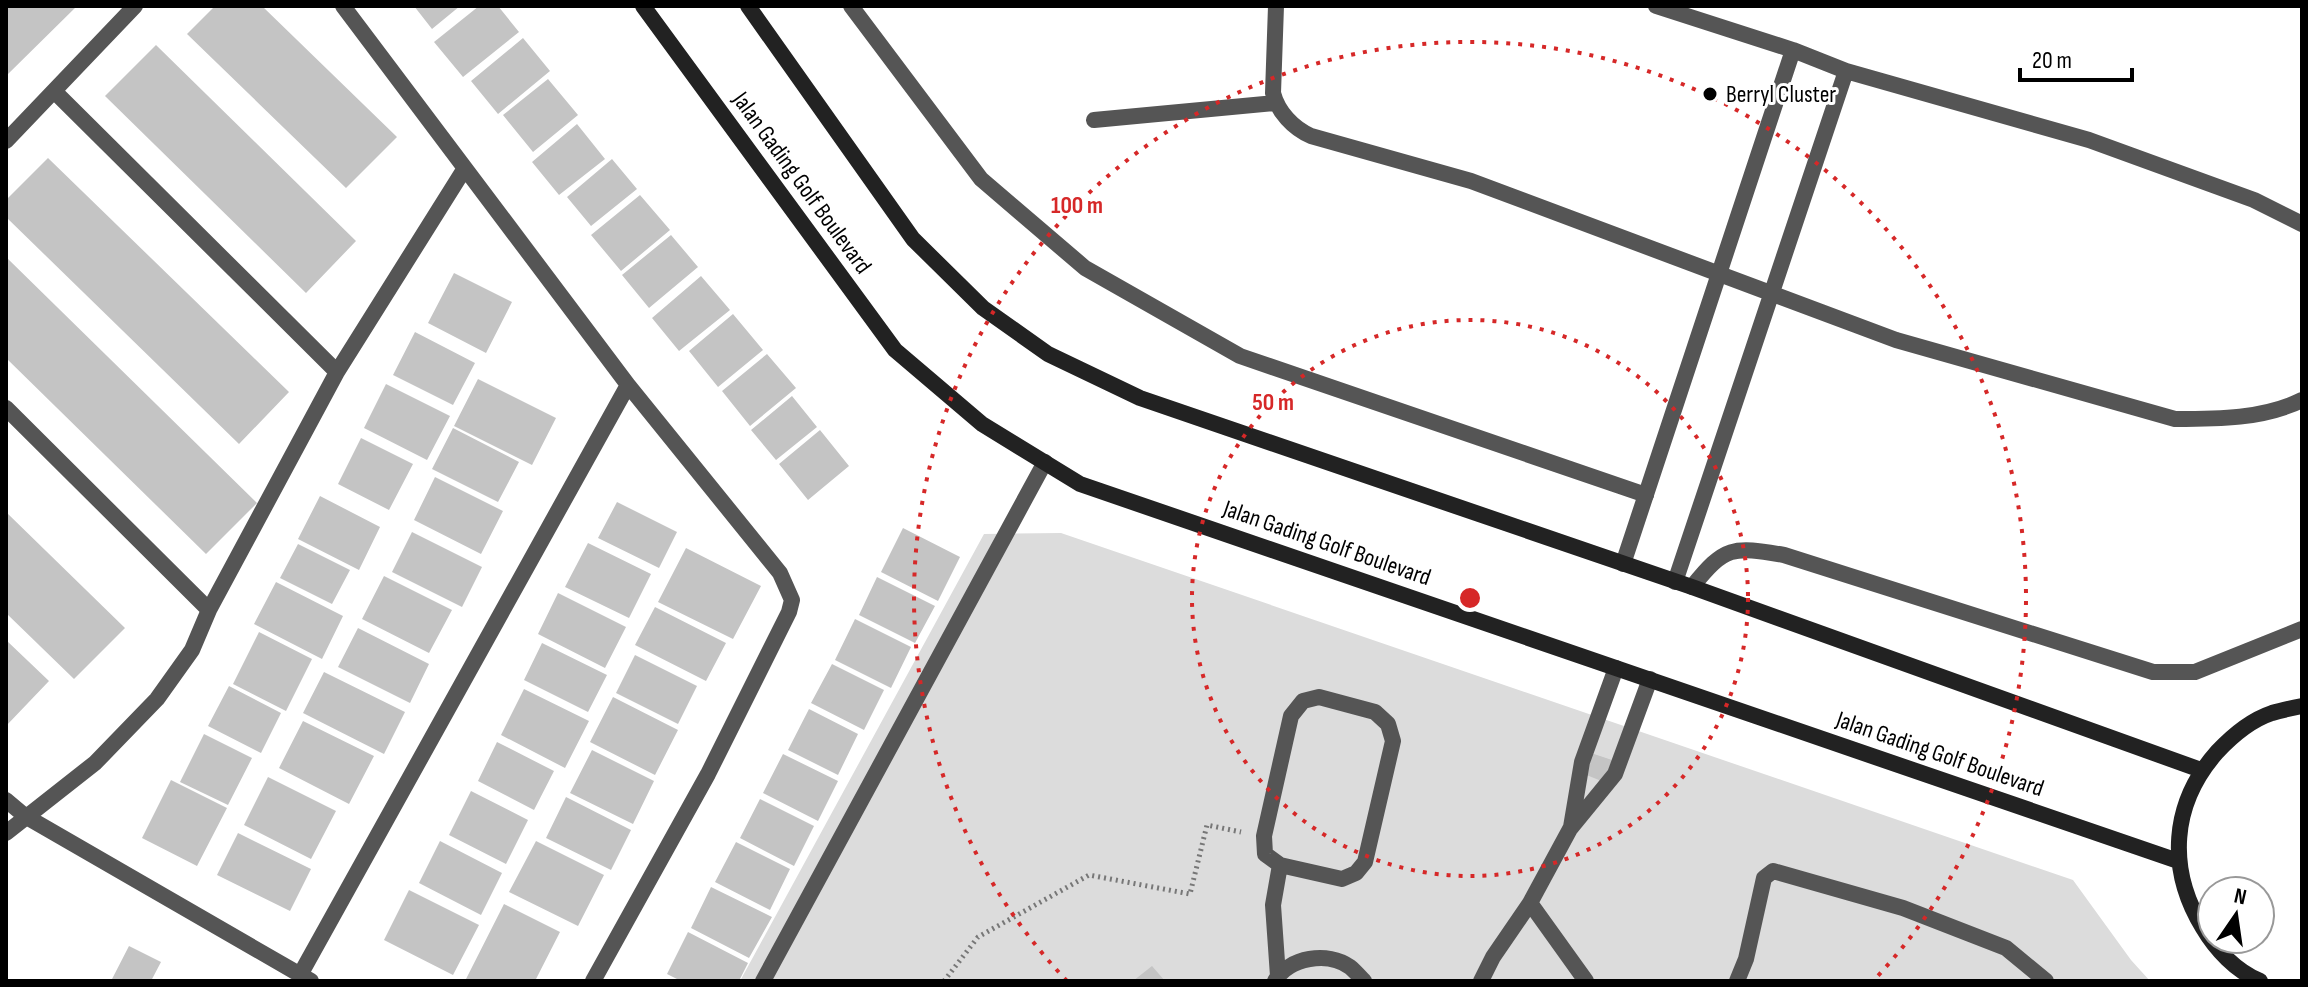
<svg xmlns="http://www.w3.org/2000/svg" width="2308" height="987" font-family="'Sofia Sans Condensed',sans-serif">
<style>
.green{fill:#dcdcdc}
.building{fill:#c4c4c4}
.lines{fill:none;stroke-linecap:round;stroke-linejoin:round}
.path{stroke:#777;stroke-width:5;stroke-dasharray:2 4;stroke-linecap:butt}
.service{stroke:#555;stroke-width:16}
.minor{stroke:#555;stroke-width:16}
.secondary{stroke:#222;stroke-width:16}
.ring{fill:none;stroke:#d62828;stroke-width:4;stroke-dasharray:4 8}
.poi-dot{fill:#000;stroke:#fff;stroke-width:3}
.labels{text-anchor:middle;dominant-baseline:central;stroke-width:6;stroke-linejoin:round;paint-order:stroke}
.poi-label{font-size:24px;fill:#000;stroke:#fff;text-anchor:start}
.street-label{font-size:24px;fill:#000;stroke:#fff}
.centre{fill:#d62828;stroke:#fff;stroke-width:4}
.ring-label{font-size:24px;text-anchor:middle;font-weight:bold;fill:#d62828;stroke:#fff;stroke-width:6;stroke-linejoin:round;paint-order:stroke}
</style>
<rect width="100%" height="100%" fill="#fff"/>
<path class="green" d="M1061 533 2073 880 2131 960 2150 981H740L984 534Z"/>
<path class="building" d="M6 6H77L6 76Z
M215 6H262L397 137 346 188 187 34Z
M414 6H460L432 29Z
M479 6H498L519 32 463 77 434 42Z
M523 38 550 71 498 114 471 81Z
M156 45 356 241 306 293 105 96Z
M548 79 578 115 533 152 503 115Z
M577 124 605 159 559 195 532 162Z
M48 158 289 392 239 444 6 217V200Z
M612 159 637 189 591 226 567 197Z
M640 195 670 230 621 271 591 235Z
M671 235 698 267 649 308 622 275Z
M6 257 257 503 206 554 6 358Z
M454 273 512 302 486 353 428 323Z
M701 276 730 310 679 351 652 318Z
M733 314 763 350 718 387 689 351Z
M415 332 475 363 453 405 393 375Z
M767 354 796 388 750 426 722 391Z
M478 379 556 418 532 465 454 426Z
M386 384 450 416 427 460 364 428Z
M792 396 817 427 776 460 751 430Z
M453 428 519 462 498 502 432 469Z
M820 430 849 466 808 500 779 464Z
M361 438 413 464 389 510 338 484Z
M435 477 503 511 481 554 414 520Z
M320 496 380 527 359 570 298 539Z
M617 502 677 532 659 568 598 538Z
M6 512 125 628 74 679 6 613Z
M903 528 960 557 938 601 881 572Z
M412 532 482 567 462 607 392 572Z
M588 543 651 574 629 618 565 587Z
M298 544 350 570 332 604 280 578Z
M686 548 761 586 733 639 658 602Z
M384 576 452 610 429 653 362 619Z
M877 577 935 606 915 643 859 615Z
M276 582 343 616 322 659 254 624Z
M558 593 626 627 605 668 538 634Z
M655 607 726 643 706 681 635 645Z
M855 619 911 647 891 688 835 660Z
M358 628 429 664 410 703 338 667Z
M259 632 312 659 286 711 233 684Z
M6 640 49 681 6 726Z
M542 643 607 675 588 712 524 680Z
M635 655 697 686 678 724 616 693Z
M832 664 884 690 864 730 811 703Z
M324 672 405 712 384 754 303 713Z
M229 686 281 713 261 753 208 726Z
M524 689 589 721 565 768 501 735Z
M613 697 678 730 655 775 590 742Z
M809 709 858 734 838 775 788 750Z
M303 721 374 756 349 804 279 768Z
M204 734 252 758 228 805 180 782Z
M497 742 554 771 534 810 478 781Z
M592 750 654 781 633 824 570 793Z
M1591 753 1612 760 1604 782 1584 774Z
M783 754 838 781 818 821 763 793Z
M268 777 336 811 311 859 244 825Z
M171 780 227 808 197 866 142 838Z
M471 791 528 820 506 864 449 835Z
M566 797 631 830 611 870 546 838Z
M760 799 814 826 794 866 740 838Z
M238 833 311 869 290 911 217 875Z
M440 841 502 873 481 915 419 883Z
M536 841 604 875 578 926 509 892Z
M736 842 790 869 770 910 715 882Z
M711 887 772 917 749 958 691 928Z
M409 890 479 925 453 975 384 940Z
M504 904 560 932 535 981H469L466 979Z
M688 932 748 963 739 981H681L667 974Z
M129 946 161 962 151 981H111Z
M1152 966 1165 981H1133Z"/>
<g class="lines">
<path class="path" d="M944 981 978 937 1089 875 1190 894 1207 825 1241 832"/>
<path class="service" d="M851 6 981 179 1085 268 1240 356 1646 495
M1692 587C1725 546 1732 546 1784 555L2153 672H2195L2302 629
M1571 827 1582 762 1616 668
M1530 903 1586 981
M1278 976 1273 905 1280 865 1265 854 1264 836 1291 716 1303 701 1319 697 1375 712 1388 724 1393 741 1365 862 1356 873 1342 879 1280 865
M763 981 1045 462
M1275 981C1289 957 1328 951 1350 967 1355 971 1360 977 1364 981
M1481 981 1493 957 1530 903 1570 829 1615 774 1650 679
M1737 981 1746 959 1764 878 1773 871 1903 908 2006 948 2046 981"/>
<path class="minor" d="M343 6 628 385 780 573 792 600 789 612 708 774 593 981
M1276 6 1273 93C1278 112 1293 128 1311 136L1471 181 1896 340 2175 419C2218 419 2263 419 2302 400
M1656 6 1793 50 1846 71 2089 140 2254 200 2302 224
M54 91 337 372
M1094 120 1275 103
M6 141 135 6
M6 408 209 610
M1623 564 1793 50
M1675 582 1846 71
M6 800 25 816 311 981
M6 833 95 763 157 699 192 650 209 610 337 372 465 168
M300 975 628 385"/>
<path class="secondary" d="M643 6 895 350 982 424 1080 484 2178 861
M748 6 913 239 983 308 1048 354 1140 398 1692 587 2201 770
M2260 981C2236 971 2216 950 2203 928 2167 869 2171 804 2217 752 2232 736 2251 720 2272 713 2282 710 2292 708 2302 706"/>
</g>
<g class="ring">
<circle cx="1470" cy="598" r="278"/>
<path d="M1067 981A556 556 0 1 1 1873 981"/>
</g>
<circle class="poi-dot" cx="1710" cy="94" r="8"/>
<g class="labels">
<g class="poi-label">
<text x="1726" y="94">Berryl Cluster</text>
</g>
<g class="street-label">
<text transform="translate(802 183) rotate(54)">Jalan Gading Golf Boulevard</text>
<text transform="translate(1327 543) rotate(19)">Jalan Gading Golf Boulevard</text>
<text transform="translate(1940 754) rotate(19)">Jalan Gading Golf Boulevard</text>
</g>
</g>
<circle cx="1470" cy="598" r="12" class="centre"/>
<g class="ring-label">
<text x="1077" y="213">100 m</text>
<text x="1273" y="410">50 m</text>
</g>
<rect width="2308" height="987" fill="none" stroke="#000000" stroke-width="16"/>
<g transform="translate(2236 915) rotate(13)"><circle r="38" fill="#ffffff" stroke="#999999" stroke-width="2"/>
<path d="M0-6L14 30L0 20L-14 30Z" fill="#000000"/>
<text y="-12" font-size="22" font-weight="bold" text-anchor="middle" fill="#000000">N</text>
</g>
<path d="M2020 68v12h112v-12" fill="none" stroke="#000000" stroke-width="4"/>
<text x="2032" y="68" font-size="24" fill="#000000" stroke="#ffffff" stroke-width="6" paint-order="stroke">20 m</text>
</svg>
